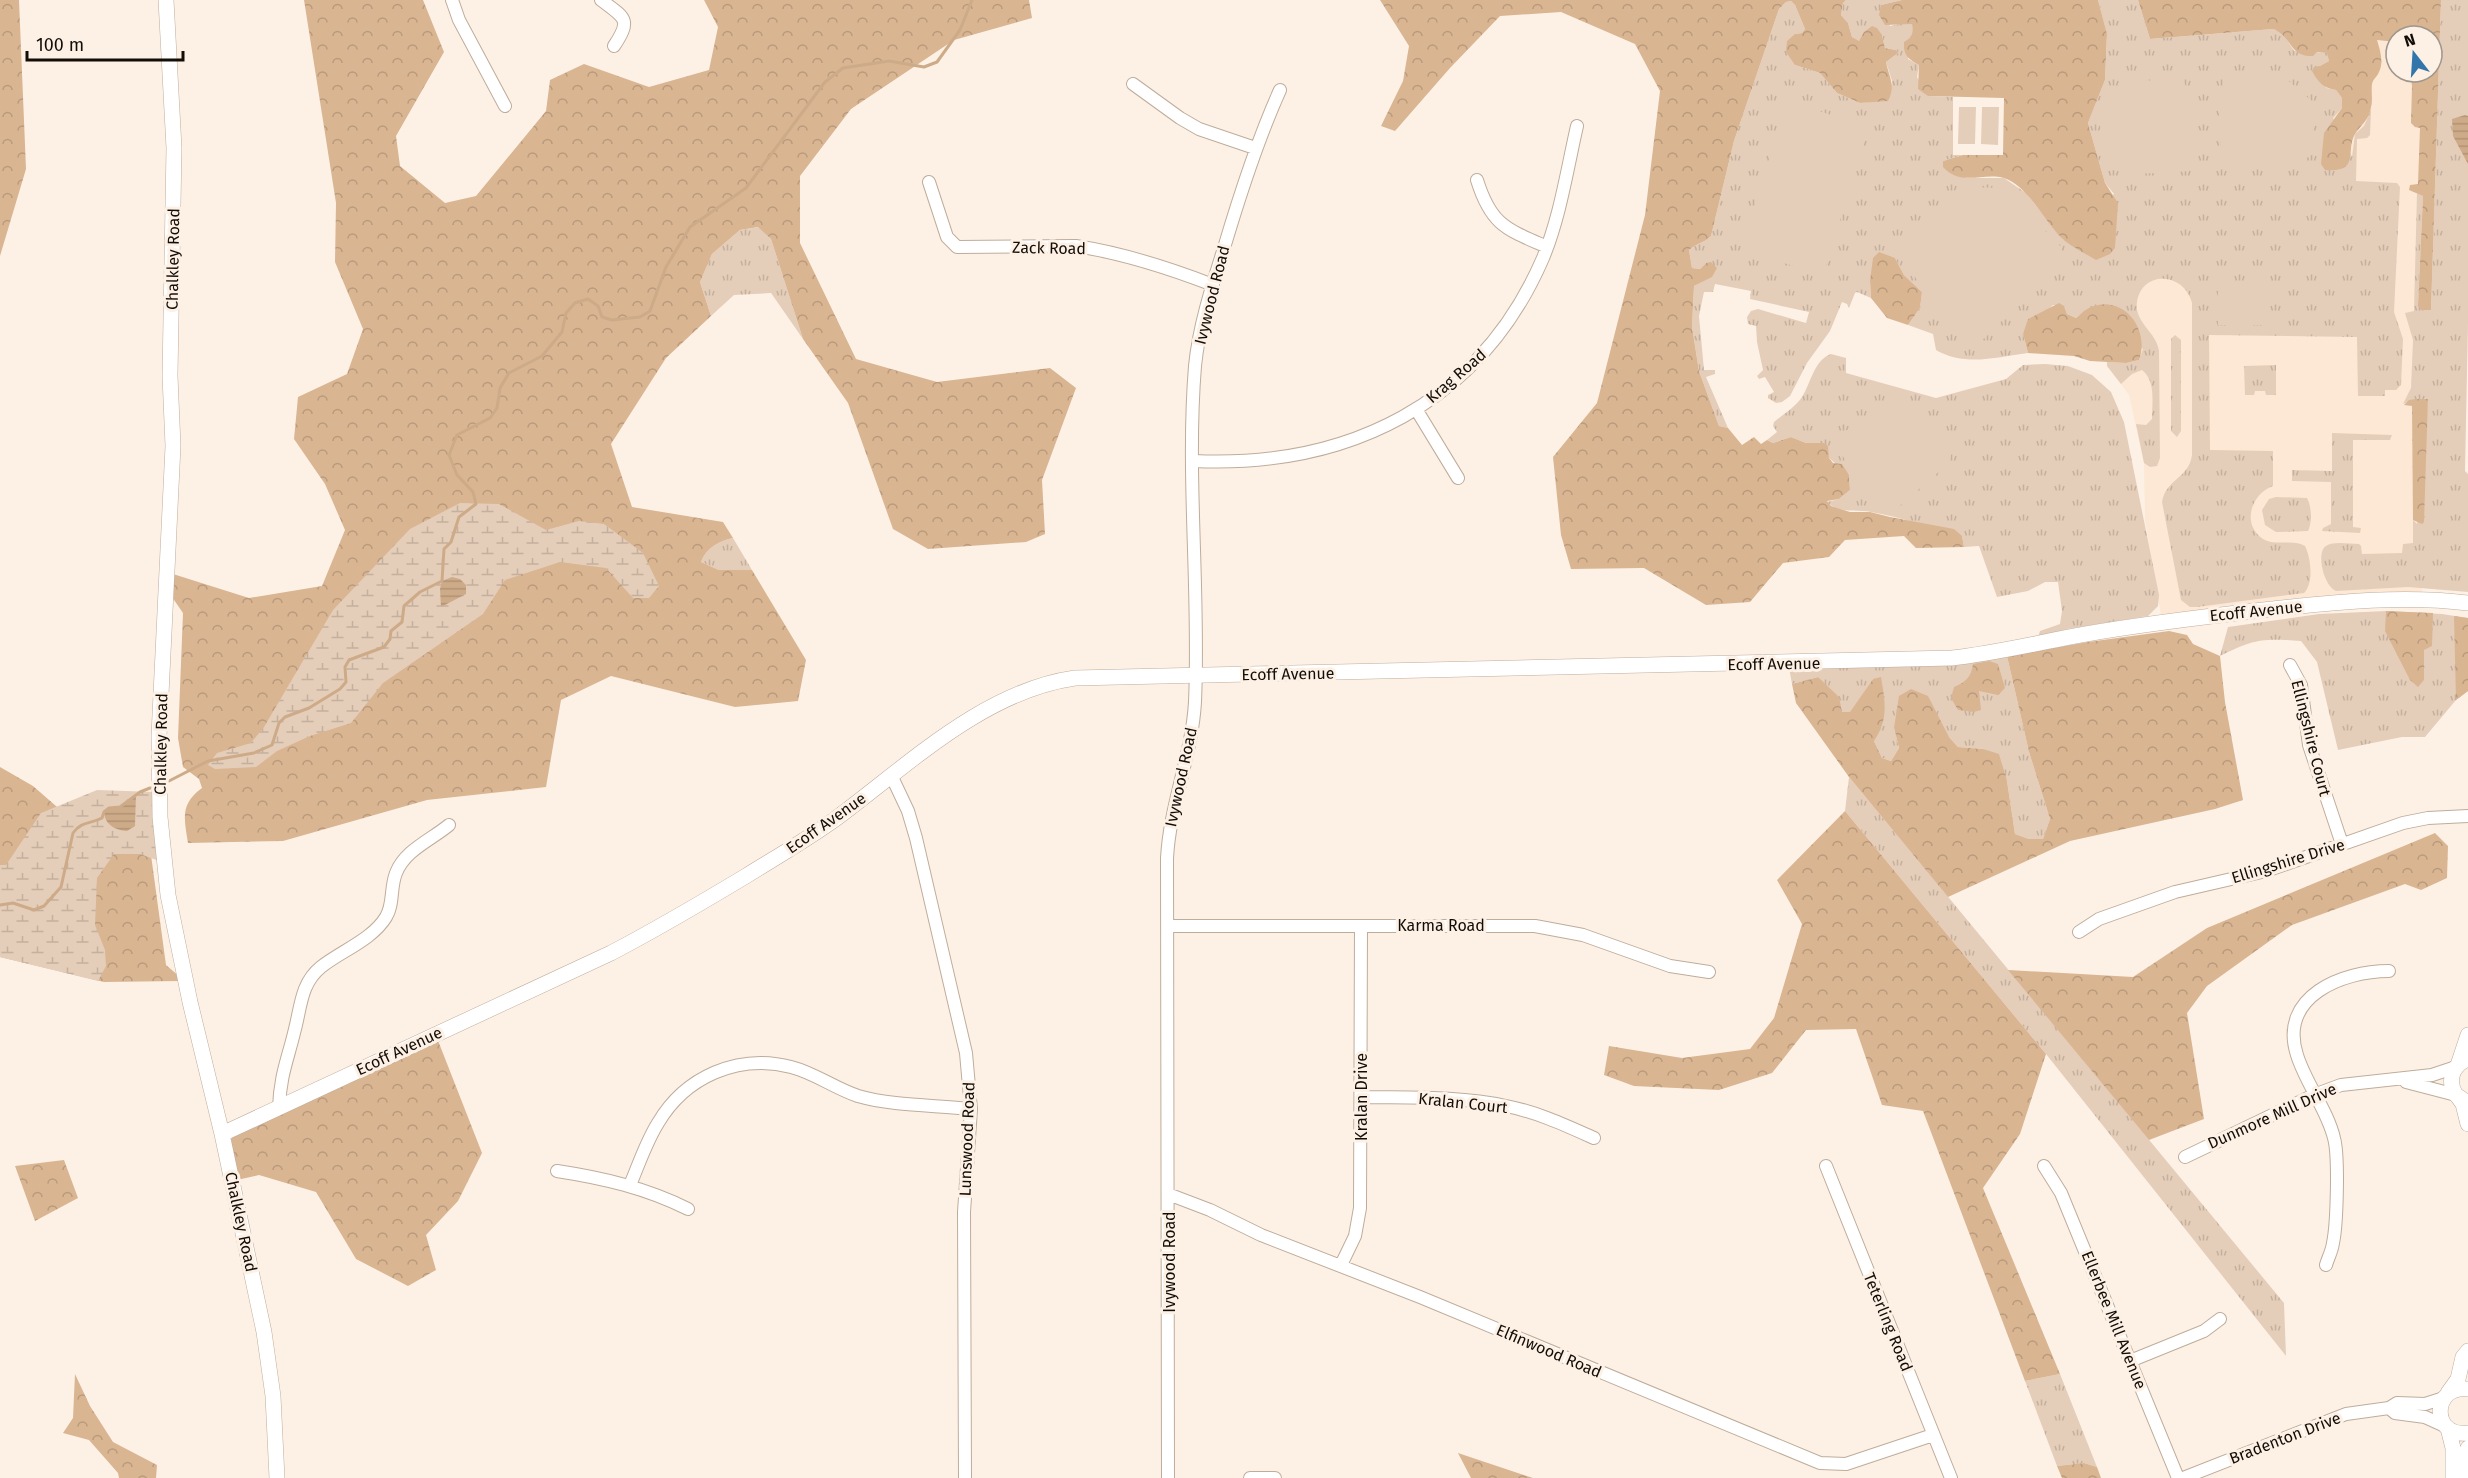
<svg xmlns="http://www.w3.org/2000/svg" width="2468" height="1478" font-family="'Fira Sans',sans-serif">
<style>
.built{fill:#fce8d4}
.grass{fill:url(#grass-tufts)}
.forest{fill:url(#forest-crowns)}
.wetland{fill:url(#wetland-marsh)}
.garden{fill:#e5ceb9}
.water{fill:url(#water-rules)}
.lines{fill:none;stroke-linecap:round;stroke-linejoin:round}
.stream{stroke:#ceab88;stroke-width:3}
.minor-casing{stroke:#bfad9b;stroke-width:14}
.tertiary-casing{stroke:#bfad9b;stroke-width:16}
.minor{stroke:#fff;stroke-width:12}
.tertiary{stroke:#fff;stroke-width:15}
.labels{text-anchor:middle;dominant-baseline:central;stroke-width:6;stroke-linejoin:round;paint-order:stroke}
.street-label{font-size:16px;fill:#130d07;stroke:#fdf1e6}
</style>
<defs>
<pattern id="grass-tufts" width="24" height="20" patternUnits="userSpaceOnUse" patternTransform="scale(1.5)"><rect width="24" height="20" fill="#e5ceb9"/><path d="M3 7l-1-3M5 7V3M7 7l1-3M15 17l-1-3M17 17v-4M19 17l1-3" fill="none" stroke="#c4b09e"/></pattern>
<pattern id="forest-crowns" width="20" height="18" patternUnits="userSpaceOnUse" patternTransform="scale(1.5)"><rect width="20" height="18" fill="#d9b592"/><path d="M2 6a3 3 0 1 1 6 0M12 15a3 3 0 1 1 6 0" fill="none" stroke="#b99a7c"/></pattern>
<pattern id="wetland-marsh" width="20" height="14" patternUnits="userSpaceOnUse" patternTransform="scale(1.5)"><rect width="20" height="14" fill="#e5ceb9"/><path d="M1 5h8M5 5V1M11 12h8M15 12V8" fill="none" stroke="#c4b09e"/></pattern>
<pattern id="water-rules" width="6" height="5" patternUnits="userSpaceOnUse" patternTransform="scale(1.5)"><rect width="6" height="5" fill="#ceab88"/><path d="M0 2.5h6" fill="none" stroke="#b09274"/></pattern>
</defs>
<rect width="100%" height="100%" fill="#fdf1e6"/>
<path class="built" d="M2284 28 2396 42V72H2426L2438 84 2422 595 2162 621 2145 520 2144 463 2129 395 2107 366 2096 260Z"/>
<path class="grass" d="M1846 0H1902L1881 5 1890 26 1908 22 1912 24 1913 35 1908 59 1919 65 1917 77 1928 96 1953 97V155H1963L1943 161 1966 178H2004L2026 193 2064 240 2114 194 2105 183 2088 123 2105 80 2107 35 2098 0H2138L2150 39 2273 29 2282 32 2294 51 2328 53 2329 61 2320 66 2326 88 2336 90 2342 98V108L2333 118 2352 157 2355 134 2364 126 2371 110 2370 135 2367 138 2357 139 2356 181 2397 183 2400 187 2394 312 2403 339 2401 385 2396 390H2385V396H2358L2357 337 2209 335 2210 450 2273 451V486C2251 494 2241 524 2263 539 2276 547 2293 538 2305 546 2311 558 2314 583 2304 593L2197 607H2190L2181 600 2162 502C2166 479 2189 478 2192 455V303C2184 272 2142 270 2137 302 2134 323 2156 331 2159 351L2160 458 2157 466 2150 467 2144 463 2136 424 2146 425 2152 419C2152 402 2156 381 2142 370L2132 374 2121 384 2107 366V362L2126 363 2139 360 2143 349 2087 309 2076 318 2067 314 2064 306 2053 305 2023 334 2028 353C1997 357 1965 367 1936 350L1933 334 1908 325 1920 308 1922 292 1904 275 1895 258 1870 281 1871 298 1857 292 1855 293 1849 308 1847 304 1842 302 1830 331 1807 363 1790 396 1782 402 1776 403 1768 398V395L1774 392 1765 377 1759 379 1757 376 1763 370 1757 342 1756 326 1748 324 1747 317 1751 311 1758 309 1806 323 1809 312 1750 299 1751 291 1715 284 1713 292H1704L1699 316 1704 370H1715V374L1706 377 1728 428 1719 426 1699 371 1692 327 1694 286 1711 277 1706 263 1700 269 1692 268 1689 250C1697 243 1704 243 1711 236L1734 141 1779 9 1786 2 1791 1 1795 5 1805 29 1802 33 1795 34V65L1820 73 1837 93 1860 103 1888 100 1892 81 1886 62 1898 53 1896 50 1885 48 1882 35 1858 41 1852 37 1848 23 1841 15 1843 3Z
M2441 0H2468V323L2465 471 2468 474V592L2408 587 2336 591C2323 585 2316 552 2326 546 2333 541 2350 544 2359 544L2361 546 2362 554 2402 553 2403 544 2413 543V520L2417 524 2428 399H2415L2403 404 2411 388 2413 340 2405 313 2414 311 2417 193 2423 196 2418 306 2431 309Z
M759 227 771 239 803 339 771 293 734 295 711 316 700 282 712 254 740 230Z
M2175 335 2181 340V431L2177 437 2171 431V339Z
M1831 354 1846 358V373L1936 398 2006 379 2023 365 2045 364 2068 366 2092 375 2111 392 2124 422 2159 595 2158 606 2148 616 2067 629 2038 637 2040 631 2060 624 2062 611 2058 582H2045L2028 591 1997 597 1979 546 1964 547 1962 536C1932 528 1901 517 1871 512 1856 509 1839 514 1827 502L1839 499 1850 490 1849 475 1829 458 1824 443H1806L1791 437 1773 443 1767 440 1777 432 1773 426 1774 422C1784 414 1795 407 1802 397 1811 383 1814 360 1831 354Z
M2276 365V395H2266L2265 391H2255L2254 395H2245L2244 366Z
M2332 433 2392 435 2390 440H2353V527L2361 528 2360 533 2322 531 2323 528 2331 524V482L2292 481V470L2332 471Z
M2276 497 2307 498C2312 507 2312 523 2308 531L2276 532 2265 525 2262 510 2269 499Z
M733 538 752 570H719L701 562C706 548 719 541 733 538Z
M2386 611 2442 614 2468 618V691L2456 700 2425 737H2402L2338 750 2317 662 2301 641C2262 638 2254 639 2220 656L2228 627 2319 614Z
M2007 656 2029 752 2050 819 2043 839H2029L2015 834 2007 781 1983 749 1958 747 1949 737 1894 728 1899 748 1891 761 1882 758 1874 741 1873 679 1851 712H1842L1818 677 1792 684 1789 668Z
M1849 777 2284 1303 2286 1356 2046 1054 1845 811Z
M2060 1374 2097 1467 2084 1463 2057 1466 2025 1381Z"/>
<path class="forest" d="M0 0H19L26 169 0 256Z
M304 0H423L444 52 396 136 400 166 445 203 476 196 546 111 550 80 584 64 649 87 709 70 718 27 704 0H1029L1032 18 954 40 851 109 800 176V243L856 359 937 382 1050 368 1076 388 1042 480 1045 534 1026 542 928 549 893 529 848 403 803 339 771 239 758 227 740 230 712 254 700 282 711 316 666 358 611 444 632 507 723 522 733 538C719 541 706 548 701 562L719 570H752L806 660 798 701 735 707 611 676 561 700 546 787 427 800 283 841 188 843C184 818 180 804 202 788L199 779 183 767 178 738 183 613 172 597 173 574 249 598 322 586 345 530 325 484 294 439 298 397 347 374 363 329 335 262 336 203Z
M1380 0H1846L1843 3 1841 15 1848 23 1852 37 1859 41 1864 32 1872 26 1877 28 1882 35 1885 48 1896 50 1898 53 1886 62C1889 77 1896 86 1888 101L1860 103 1837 93 1820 73 1795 65 1786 52 1787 41 1795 34 1802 33 1805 29 1795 5 1791 1 1786 2 1779 9 1734 141 1711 236C1704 243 1697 243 1689 250L1692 268 1700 269 1706 263 1711 262 1717 268 1712 277 1694 286 1692 327 1699 371 1719 426 1728 428 1742 445 1754 437 1761 444 1767 440 1773 443 1791 437 1806 443H1824L1828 446 1829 458 1833 463 1842 464 1849 475 1850 490 1839 499 1827 501 1831 506 1850 512H1870L1890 517 1954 529 1962 536 1964 547 1916 548 1904 536 1845 540 1829 557 1783 563 1750 602 1706 605 1644 568 1571 569 1561 535 1553 457 1597 403 1645 215 1660 91 1635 44 1561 12 1500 16 1450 68 1395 131 1381 126 1403 81 1409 46Z
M1902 0H2098L2107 34 2105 80 2088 123 2105 183 2118 203 2115 248 2110 254 2096 260C2086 254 2074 248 2065 241 2045 224 2030 187 2004 178 1983 172 1961 187 1943 167V161L1963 155H2003L2004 98 1928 96 1918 89 1919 65C1908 59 1903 55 1904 42 1913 37 1913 34 1912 24L1885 25 1879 15 1881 5Z
M2138 0H2441L2431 310H2421L2418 306 2423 196 2409 190 2410 185 2418 184 2420 128 2415 127 2411 123 2412 86 2410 72H2432V36H2396V42L2377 40C2380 50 2384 62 2379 72 2377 77 2373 79 2372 84 2371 92 2373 100 2371 107 2370 119 2360 126 2355 134 2345 150 2361 173 2325 170L2321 164 2324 133 2342 108V98L2336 90C2323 88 2318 82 2312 71L2314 67 2320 66 2329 61 2327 53 2317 52 2313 56C2289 57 2292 36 2273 29L2150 39Z
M1879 252 1895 258 1904 275 1922 292 1920 308 1908 325 1887 318 1871 298 1870 281 1873 258Z
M2059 303 2064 306 2067 314 2076 318C2079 316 2083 311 2087 309 2121 291 2151 328 2139 360L2126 363 2090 361 2074 356 2028 353 2023 334 2028 319Z
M2415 399H2428L2424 522 2422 524 2413 520 2412 406 2404 405 2409 400Z
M2386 611 2433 613 2432 646 2424 650V680L2418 687 2410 680 2385 631Z
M2454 616 2468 618V691L2456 700Z
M2169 631 2187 635 2193 644 2220 656 2225 702 2243 800 2215 809 2070 841 1948 897 1849 777 1796 703 1792 684 1818 677 1839 697 1842 712H1850L1873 679 1881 677C1885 702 1889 719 1874 741L1882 758 1891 761 1899 748 1894 728 1899 696 1911 689 1928 696 1949 737 1958 747 1983 749 1999 754 2007 781 2015 834 2029 839H2043L2050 819 2029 752 2007 656 2088 642Z
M1989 661 1998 664 2005 688 1998 695 1979 691 1981 710 1974 712 1958 710 1951 698 1954 687C1966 682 1971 677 1973 664Z
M0 767 33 786 64 813 0 880Z
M1845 811 2046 1054 2020 1134 1983 1188 2060 1374 2025 1381 1923 1111 1882 1105 1856 1029 1806 1030 1772 1073 1719 1090 1634 1086 1604 1075 1609 1046 1682 1058 1750 1049 1774 1018 1802 924 1777 880Z
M2435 833 2448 846 2447 878 2421 890 2405 884 2292 925 2207 986 2187 1013 2204 1119 2149 1140 2008 970 2133 977 2207 928Z
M96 848 151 855 166 965 180 977 181 981 104 982 0 957V939Z
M437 1038 482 1153 458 1201 426 1235 436 1270 408 1286 356 1259 316 1192 259 1175 237 1180 231 1139 238 1132Z
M64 1160 78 1198 35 1221 15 1166Z
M75 1374 90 1406 113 1442 157 1465 156 1478H119L118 1473 89 1440 63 1433 73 1418Z
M1458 1453 1533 1478H1471Z
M2084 1463 2097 1467 2101 1478H2062L2057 1466Z"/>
<path class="wetland" d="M460 503 499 504 546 530 579 521 604 524 643 553 659 586 649 598H633L606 568 560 562 505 580 483 614 383 683 351 723 310 736 277 751 256 767 215 769 208 765 217 753 251 743 264 727 333 610 410 529Z
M97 790 155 792 159 861 140 854H114L97 878 95 925 105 950 106 966 98 981 0 957V865H6L41 813Z"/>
<path class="garden" d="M2278 72 2313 102 2315 153C2292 169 2257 168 2230 169L2222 162C2220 134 2215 101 2227 75Z
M2181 78C2198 101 2195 137 2195 164L2188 171C2164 173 2122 177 2102 166L2100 115 2131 82Z
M1787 101 1869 127 1823 275 1741 250Z
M1959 107H1976L1975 144H1958Z
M1982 107H1999L1998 145 1981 144Z
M1959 187 2004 188 2062 248 2061 261 1985 338C1976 343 1971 342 1962 337L1897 254 1895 241Z
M2218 288H2265V325H2218Z
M1880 407 1919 411 1952 451 1949 463 1895 510 1883 512 1878 509 1838 449 1837 437Z"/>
<path class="water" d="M2465 115 2468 116V164L2453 136 2452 119Z
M452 577 460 579 466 585V594L441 607 440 589 442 581Z
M136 794 135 826 127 831C115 830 105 825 104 812L109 808 121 807Z"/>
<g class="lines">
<path class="stream" d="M169 781 208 761 254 753 272 745 279 723 285 717 309 708 340 689 346 682 345 667 349 660 384 647 390 639 391 631 402 622 404 606 420 592 442 581 444 549 451 542 459 517 476 504 473 492 457 475 449 455 457 435 490 418 497 408 500 388 509 373 542 356 562 332 566 313 575 303 588 299 598 306 602 317 612 320 640 317 650 311 666 267 690 227 746 188 825 82 843 68 889 61 924 67 937 62 960 30 972 0
M0 905 13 903 34 910 44 906 61 887 73 833C81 821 91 824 102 818L104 812 109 808 120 807 140 792 150 788"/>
<defs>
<path id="minor" d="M452 0 459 20 505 106
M601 0C625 18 632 19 614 46
M1133 84 1180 118 1199 129 1255 148
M1477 180C1491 225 1506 229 1547 247
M929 182 947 237 957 247 1076 246C1122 253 1169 268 1213 285
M1416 409 1458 478
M1194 461C1348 468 1480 404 1543 258 1560 217 1567 170 1577 126
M2290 665 2301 685 2309 745 2342 844
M891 775 908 811 916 838 966 1053 971 1109 964 1212 965 1478
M1167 926H1535L1583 935 1670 966 1709 972
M2079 932 2099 919 2175 892 2266 871 2403 823 2428 818 2468 816
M2406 1082 2456 1095
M1362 1097C1410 1098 1459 1096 1506 1106 1537 1112 1565 1125 1594 1138
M279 1108C280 1075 288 1059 295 1029 301 1006 301 983 321 967 341 951 372 940 386 917 394 904 390 888 396 873 405 850 431 840 449 825
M2185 1157 2314 1095 2341 1085 2432 1075 2456 1067
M1826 1166 1951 1478
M2044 1166 2061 1193 2178 1478
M557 1171C603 1178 646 1188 688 1209
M630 1185C639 1164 646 1142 658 1123 685 1077 738 1053 791 1067 815 1073 834 1088 858 1096 893 1106 934 1105 971 1109
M1168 1194 1210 1210 1261 1235 1420 1297 1820 1463 1846 1464 1933 1435
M1341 1265 1355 1236 1360 1208 1361 926
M2326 1265C2328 1258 2332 1251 2333 1243 2337 1224 2339 1156 2334 1138 2327 1109 2306 1084 2297 1055 2278 996 2343 971 2389 971
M2130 1361 2204 1331 2220 1319
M2389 1408 2395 1413 2425 1417 2445 1426
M1168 1478 1167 858C1170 804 1192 755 1195 702 1200 591 1186 477 1195 366 1199 326 1212 286 1224 248 1240 194 1257 141 1280 90
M1250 1478H1275
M2183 1478 2346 1414 2389 1408 2397 1403 2425 1404 2444 1398"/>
<path id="tertiary" d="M166 0 174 148 170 376 173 446 159 736 160 817 168 895 190 1002 222 1134 264 1332 273 1396 277 1478
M2468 1059C2452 1065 2447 1081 2456 1095L2468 1103
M2458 1065 2468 1035
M2458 1097 2463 1104 2468 1124
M222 1134 611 953C657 929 701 903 746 876 775 858 806 840 834 820 906 767 983 691 1075 678L1952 658C1997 653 2041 642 2086 634 2148 623 2210 616 2272 609 2338 602 2402 595 2468 603
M2468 1389C2432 1384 2430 1438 2468 1433
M2448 1393 2458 1379 2463 1357 2468 1351
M2448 1428 2453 1448V1478
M2461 1478 2468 1448"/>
</defs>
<use href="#minor" class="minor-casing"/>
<use href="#tertiary" class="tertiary-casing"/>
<use href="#minor" class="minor"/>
<use href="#tertiary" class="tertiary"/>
</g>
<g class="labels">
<g class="street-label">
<text transform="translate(1049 248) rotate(1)">Zack Road</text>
<text transform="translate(173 259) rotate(-89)">Chalkley Road</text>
<text transform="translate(1212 295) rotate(-76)">Ivywood Road</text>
<text transform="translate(1456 376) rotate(-41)">Krag Road</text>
<text transform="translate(2256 611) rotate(-6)">Ecoff Avenue</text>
<text transform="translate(1774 664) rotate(-1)">Ecoff Avenue</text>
<text transform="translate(1288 674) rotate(-1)">Ecoff Avenue</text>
<text transform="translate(2311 738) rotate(76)">Ellingshire Court</text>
<text transform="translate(161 744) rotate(-89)">Chalkley Road</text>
<text transform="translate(1181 777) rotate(-78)">Ivywood Road</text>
<text transform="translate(826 823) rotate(-35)">Ecoff Avenue</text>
<text transform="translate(2288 861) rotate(-17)">Ellingshire Drive</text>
<text x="1441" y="925">Karma Road</text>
<text transform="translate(399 1051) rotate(-25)">Ecoff Avenue</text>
<text transform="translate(1361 1097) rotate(-90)">Kralan Drive</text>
<text transform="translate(1463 1103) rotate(6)">Kralan Court</text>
<text transform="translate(2272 1116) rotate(-24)">Dunmore Mill Drive</text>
<text transform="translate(967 1139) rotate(-88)">Lunswood Road</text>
<text transform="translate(241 1222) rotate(78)">Chalkley Road</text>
<text transform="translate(1169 1262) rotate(-90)">Ivywood Road</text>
<text transform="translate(2114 1320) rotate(68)">Ellerbee Mill Avenue</text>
<text transform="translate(1888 1322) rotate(68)">Teterling Road</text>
<text transform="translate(1549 1351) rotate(23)">Elfinwood Road</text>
<text transform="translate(2285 1438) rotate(-21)">Bradenton Drive</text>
</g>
</g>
<g transform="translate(2414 54) rotate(343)"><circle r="28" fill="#fdf1e6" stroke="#9f968d" stroke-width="1.5"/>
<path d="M0-4.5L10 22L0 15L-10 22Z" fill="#3275ab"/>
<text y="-9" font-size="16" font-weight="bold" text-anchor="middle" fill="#130d07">N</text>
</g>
<path d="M27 51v9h156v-9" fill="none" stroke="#130d07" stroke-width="3"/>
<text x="36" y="51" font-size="18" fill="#130d07" stroke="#fdf1e6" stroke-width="4.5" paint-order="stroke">100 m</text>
</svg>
